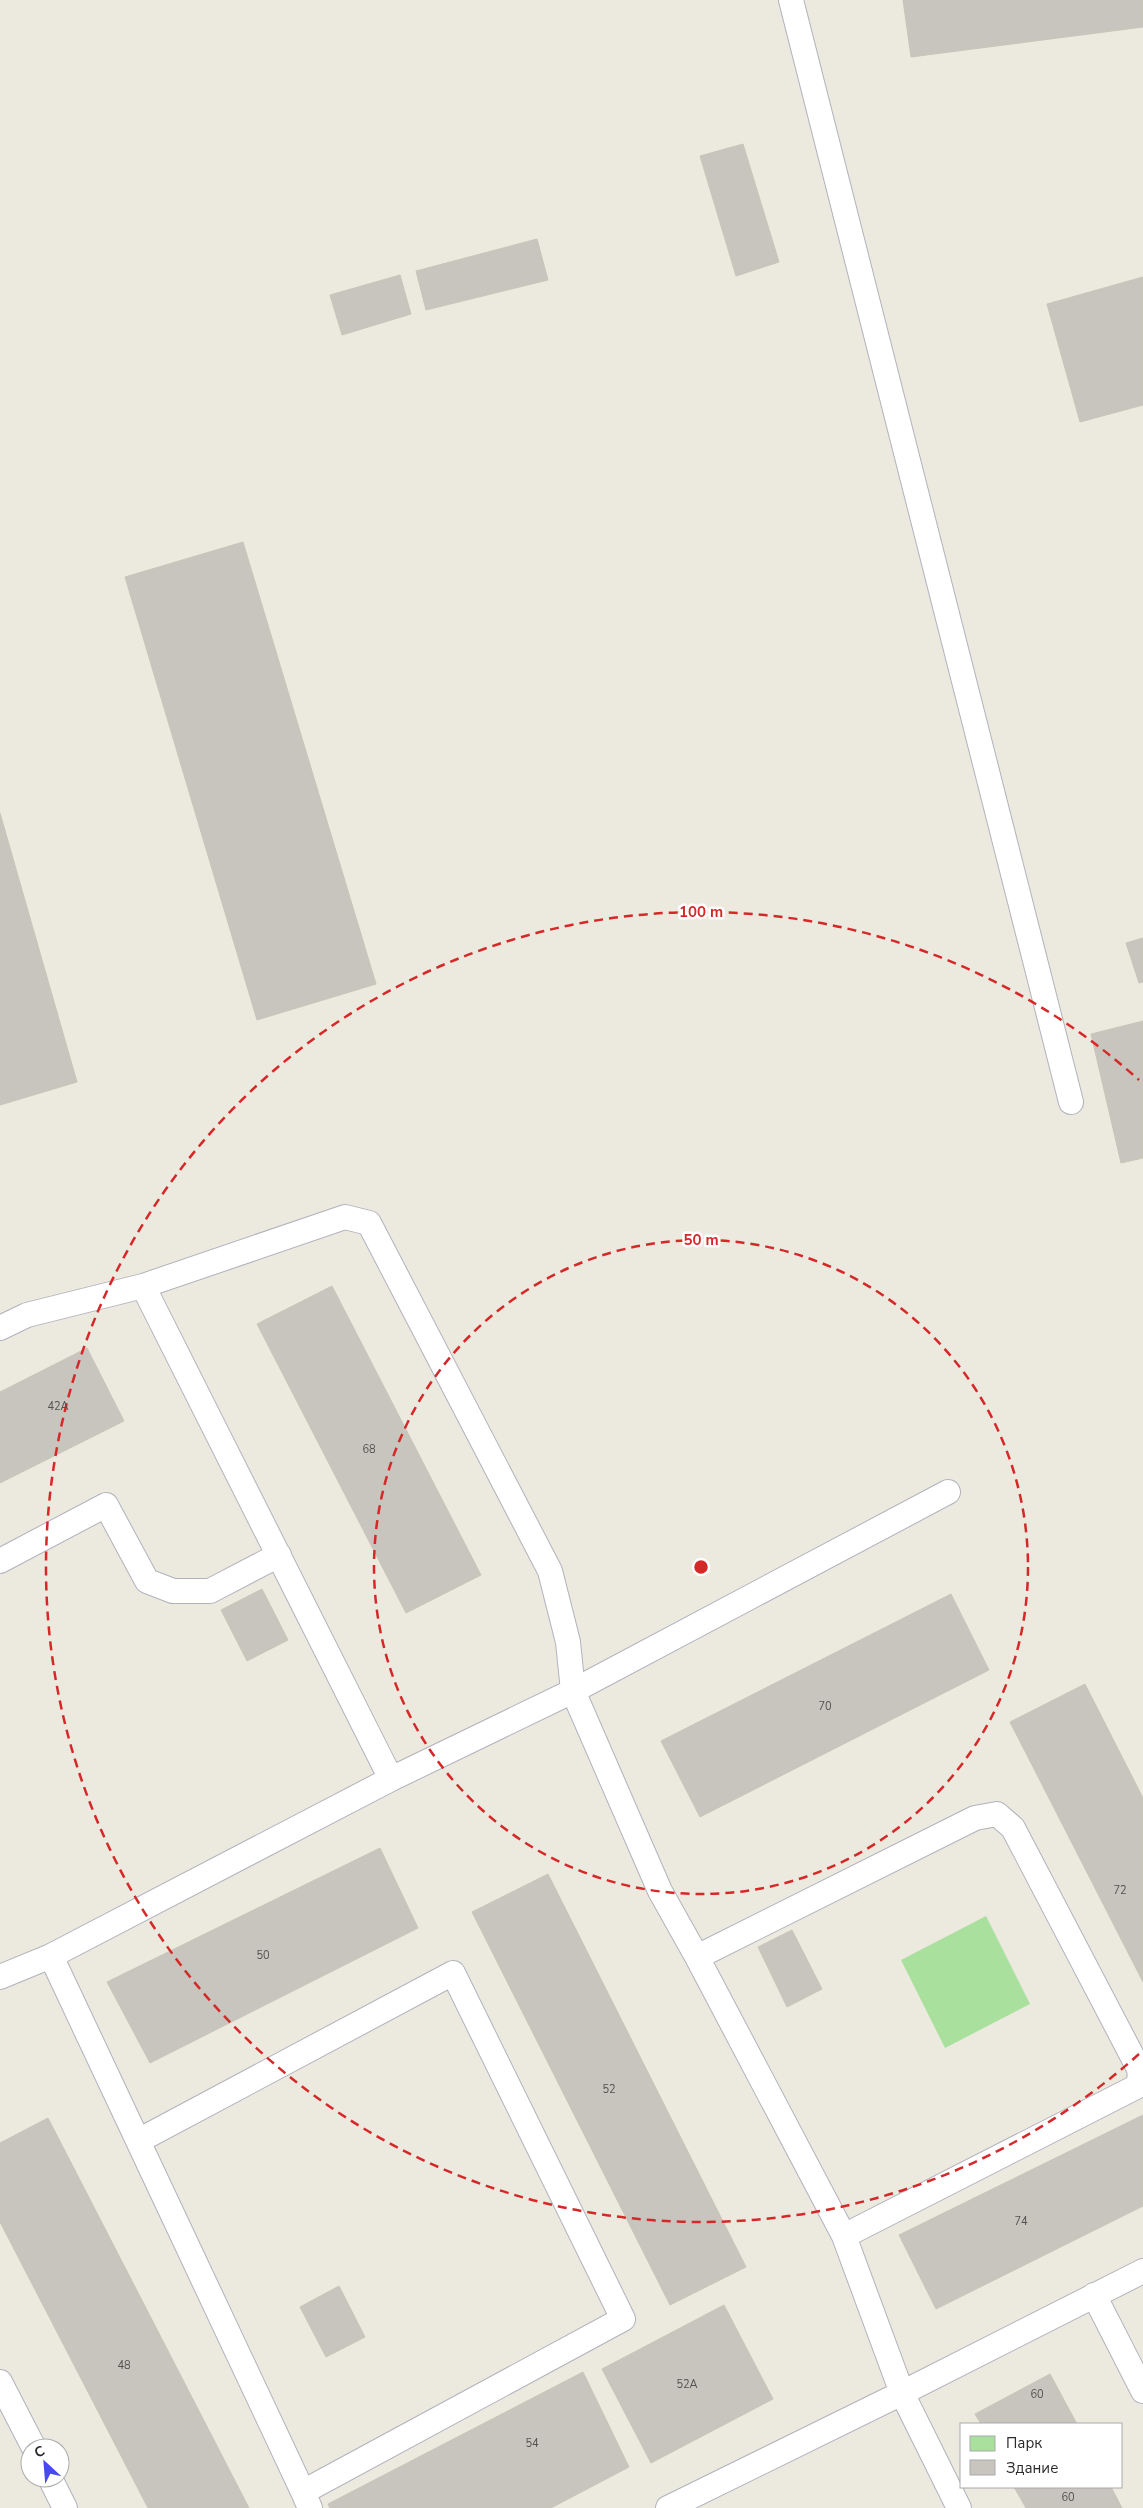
<svg xmlns="http://www.w3.org/2000/svg" width="1143" height="2508" font-family="'Nunito Sans',sans-serif">
<style>
.green{fill:#a9e09e}
.building{fill:#c8c5be;stroke:#c8c5b8}
.lines{fill:none;stroke-linecap:round;stroke-linejoin:round}
.lane-casing{stroke:#b2b2be;stroke-width:26}
.lane{stroke:#fff;stroke-width:24}
.ring{fill:none;stroke:#d62828;stroke-width:2.5;stroke-dasharray:9 6}
.labels{text-anchor:middle;dominant-baseline:central;stroke-width:5;stroke-linejoin:round;paint-order:stroke}
.number-label{font-size:11px;fill:#525250}
.centre{fill:#d62828;stroke:#fff;stroke-width:2.5}
.ring-label{font-size:15px;text-anchor:middle;font-weight:bold;fill:#d62828;stroke:#fff;stroke-width:5;stroke-linejoin:round;paint-order:stroke}
</style>
<rect width="100%" height="100%" fill="#ece9df"/>
<path class="green" d="M986 1916 1030 2004 945 2048 901 1960Z"/>
<path class="building" d="M903 0H1143V27L911 57Z
M743 144 779 262 736 276 700 156Z
M537 239 548 280 426 310 416 271Z
M400 275 411 314 342 335 330 295Z
M1143 277V405L1080 422 1047 304Z
M243 542 376 984 257 1020 125 577Z
M0 813 77 1082 0 1105Z
M1143 938V982L1139 983 1126 943Z
M1143 1021V1158L1121 1163 1091 1034Z
M332 1286 481 1575 406 1613 257 1324Z
M87 1348 124 1421 0 1483V1392Z
M262 1589 288 1640 247 1661 221 1610Z
M951 1594 989 1670 700 1817 661 1741Z
M1085 1684 1143 1798V1982L1010 1722Z
M380 1848 418 1928 150 2063 107 1982Z
M548 1874 746 2267 670 2305 472 1912Z
M792 1930 822 1989 787 2007 758 1947Z
M1143 2115V2206L936 2309 899 2235Z
M48 2118 249 2508H148L0 2222V2143Z
M339 2286 365 2337 326 2357 300 2307Z
M724 2305 773 2399 651 2463 602 2369Z
M583 2372 629 2467 551 2508H330L328 2504Z
M1050 2374 1077 2424H981L975 2414Z
M1014 2487H1111L1122 2508H1026Z"/>
<g class="lines">
<defs>
<path id="lane" d="M791 0 1071 1102
M143 1286 345 1217 369 1223 550 1571 568 1642 573 1691 948 1492
M0 1328 27 1315 143 1286 391 1779
M0 1561 106 1505 147 1581 173 1591H210L279 1555
M51 1956 391 1779 573 1691 660 1891 697 1957
M0 1977 51 1956 138 2141 453 1973 623 2319 303 2492 310 2508
M138 2141 303 2492
M844 2236 697 1957 975 1818 997 1814 1013 1828 1139 2069 1140 2078 1136 2087 844 2236 902 2393 959 2508
M1094 2295 1143 2391
M0 2382 34 2448
M50 2478 65 2508
M668 2508 902 2393 1143 2271"/>
</defs>
<use href="#lane" class="lane-casing"/>
<use href="#lane" class="lane"/>
</g>
<g class="ring">
<circle cx="701" cy="1567" r="327"/>
<path d="M1139 2054A655 655 0 1 1 1139 1080"/>
</g>
<g class="labels">
<g class="number-label">
<text x="58" y="1406">42А</text>
<text x="369" y="1449">68</text>
<text x="825" y="1706">70</text>
<text x="1120" y="1890">72</text>
<text x="263" y="1955">50</text>
<text x="609" y="2089">52</text>
<text x="1021" y="2221">74</text>
<text x="124" y="2365">48</text>
<text x="687" y="2384">52А</text>
<text x="1037" y="2394">60</text>
<text x="532" y="2443">54</text>
<text x="1068" y="2497">60</text>
</g>
</g>
<circle cx="701" cy="1567" r="8" class="centre"/>
<g class="ring-label">
<text x="701" y="917">100 m</text>
<text x="701" y="1245">50 m</text>
</g>
<rect x="960" y="2423" width="162" height="65" fill="#ffffff" stroke="#aaaaaa"/>
<rect x="970" y="2436" width="25" height="15" fill="#a9e09e" stroke="#aaaaaa"/>
<text x="1006" y="2448" font-size="15" fill="#2b2b2b">Парк</text>
<rect x="970" y="2460" width="25" height="15" fill="#c8c5be" stroke="#aaaaaa"/>
<text x="1006" y="2473" font-size="15" fill="#2b2b2b">Здание</text>
<g transform="translate(45 2463) rotate(334)"><circle r="24" fill="#ffffff" stroke="#aaaaaa"/>
<path d="M0-4L9 19L0 12L-9 19Z" fill="#484af0"/>
<text y="-8" font-size="14" font-weight="bold" text-anchor="middle" fill="#2b2b2b">С</text>
</g>
</svg>
